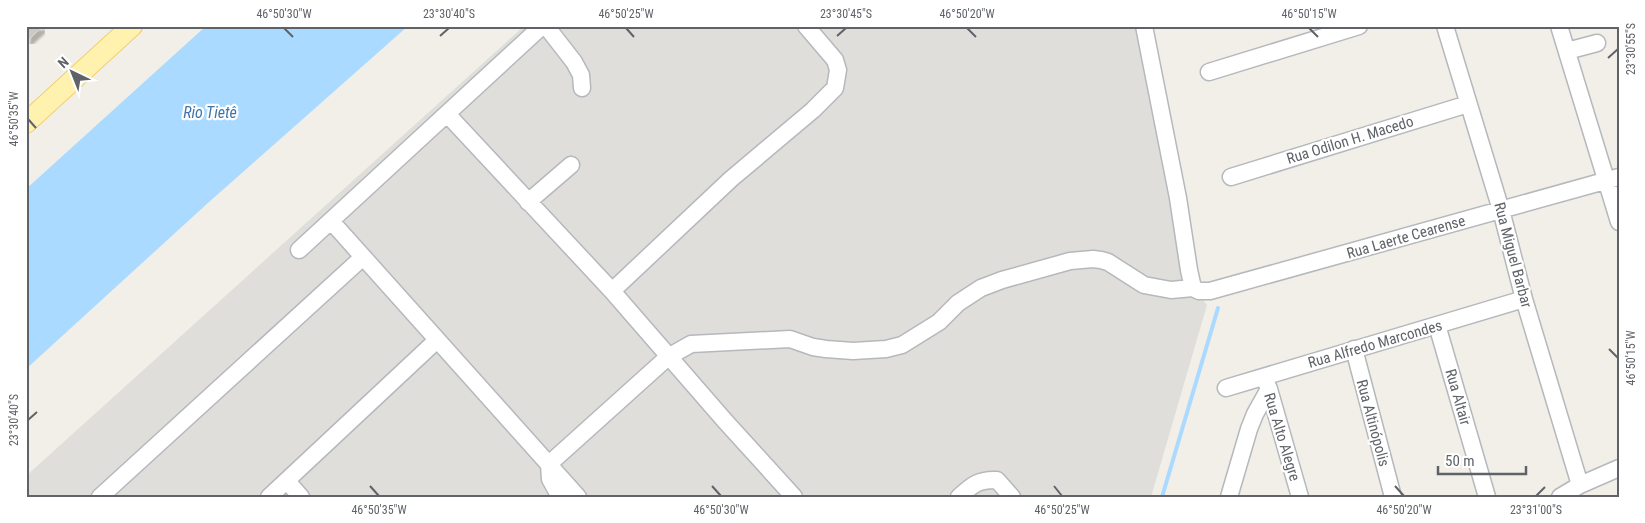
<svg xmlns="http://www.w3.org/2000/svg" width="1645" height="523" font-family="'Roboto Condensed',sans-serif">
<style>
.industrial{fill:#e0deda}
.water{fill:#aadaff}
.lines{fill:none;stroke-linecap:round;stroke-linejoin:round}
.stream{stroke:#aadaff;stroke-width:4}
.building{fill:#cccac5;stroke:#d6d1c6;filter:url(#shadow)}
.minor-casing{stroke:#b5b8bc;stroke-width:19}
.major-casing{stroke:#f2c960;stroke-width:22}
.minor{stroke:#fff;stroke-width:16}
.major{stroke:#fff2af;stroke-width:20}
.ticks{fill:none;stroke:#5f6368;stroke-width:2}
.labels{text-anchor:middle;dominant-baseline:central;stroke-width:4.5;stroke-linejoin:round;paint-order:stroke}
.street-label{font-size:15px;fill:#5f6368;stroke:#fff}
.water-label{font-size:16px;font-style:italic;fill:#4174aa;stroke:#fff}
.neatline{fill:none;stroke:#5f6368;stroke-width:2}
.ticks-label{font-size:12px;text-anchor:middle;fill:#5f6368}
</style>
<defs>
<filter id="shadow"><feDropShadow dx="4.5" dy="4.5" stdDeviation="1" flood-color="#0004"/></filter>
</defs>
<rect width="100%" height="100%" fill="#f1efe8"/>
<path class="industrial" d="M524 26H1150L1203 300 1207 305 1151 497H26V476Z"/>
<path class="water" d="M206 26H408L209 202 26 369V189Z"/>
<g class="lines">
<path class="stream" d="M1162 497 1218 308"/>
</g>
<path class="building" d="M26 26H43L26 42Z"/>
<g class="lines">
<defs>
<path id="minor" d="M546 26 574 62 581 75 582 88
M1144 26 1178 198 1189 270 1193 288
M1445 26 1501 210 1524 299 1580 485
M1559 26 1619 222
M1567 51 1597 43
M1209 72 1359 26
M448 115 612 291 725 421 794 497
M1231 177 1468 104
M528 202 571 165
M331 221 578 497
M299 250 542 26
M1193 288 1199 291H1210L1619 177
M612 291 731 179 813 110 835 88 838 70 835 60 806 26
M1437 325 1487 497
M1354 349 1393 497
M1264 377 1269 389 1300 497
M1226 388 1524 299
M287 481 301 497
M100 497 363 257
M269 497 437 340
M560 497 550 479 549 464 668 357 691 344 790 339 813 347 826 349 853 351 886 349 902 345 939 322 958 303 981 288 1002 280 1070 261 1093 259 1101 260 1108 262 1144 285 1171 290 1193 288
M959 497C972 485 979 479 997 480L1012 497
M1229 497 1249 429 1255 414 1269 389
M1560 497 1580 485 1619 468"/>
<path id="major" d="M26 123 132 26"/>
</defs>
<use href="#minor" class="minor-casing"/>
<use href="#major" class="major-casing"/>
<use href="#minor" class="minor"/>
<use href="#major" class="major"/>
</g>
<path class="ticks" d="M284 28 293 37M626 28 634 37M967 28 976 37M1309 28 1318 37M440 36 449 28M837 36 846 28M1608 58 1618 49M28 119 36 128M1609 349 1618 358M28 420 37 412M370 486 379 496M712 486 721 496M1054 486 1062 496M1395 486 1404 496M1536 496 1545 487"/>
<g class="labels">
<g class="street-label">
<text transform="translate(1350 140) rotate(-17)">Rua Odilon H. Macedo</text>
<text transform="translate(1406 237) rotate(-16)">Rua Laerte Cearense</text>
<text transform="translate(1513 255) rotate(75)">Rua Miguel Barbar</text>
<text transform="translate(1375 344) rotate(-16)">Rua Alfredo Marcondes</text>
<text transform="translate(1458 397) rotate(74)">Rua Altair</text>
<text transform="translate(1373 423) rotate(75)">Rua Altinópolis</text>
<text transform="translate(1282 437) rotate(73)">Rua Alto Alegre</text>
</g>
<g class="water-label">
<text x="210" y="112">Rio Tietê</text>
</g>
</g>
<rect width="1645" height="523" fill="none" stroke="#ffffff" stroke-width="55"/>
<g transform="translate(72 72) rotate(317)" stroke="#ffffff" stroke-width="4" paint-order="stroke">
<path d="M0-4L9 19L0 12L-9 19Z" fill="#5f6368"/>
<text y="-8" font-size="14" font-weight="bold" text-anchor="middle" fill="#5f6368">N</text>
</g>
<path d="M1438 466v8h88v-8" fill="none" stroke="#5f6368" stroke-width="2.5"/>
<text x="1445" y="466" font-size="15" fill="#5f6368" stroke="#ffffff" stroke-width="4" paint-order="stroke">50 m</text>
<rect x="28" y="28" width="1590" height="468" class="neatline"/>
<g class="ticks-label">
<text x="284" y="18">46°50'30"W</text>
<text x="449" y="18">23°30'40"S</text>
<text x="626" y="18">46°50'25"W</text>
<text x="846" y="18">23°30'45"S</text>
<text x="967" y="18">46°50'20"W</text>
<text x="1309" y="18">46°50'15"W</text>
<text transform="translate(1631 49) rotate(-90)" y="4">23°30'55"S</text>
<text transform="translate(14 119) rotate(-90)" y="4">46°50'35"W</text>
<text transform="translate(1631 358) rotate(-90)" y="4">46°50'15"W</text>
<text transform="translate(14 420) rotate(-90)" y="4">23°30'40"S</text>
<text x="379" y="514">46°50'35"W</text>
<text x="721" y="514">46°50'30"W</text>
<text x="1062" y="514">46°50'25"W</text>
<text x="1404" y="514">46°50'20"W</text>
<text x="1536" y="514">23°31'00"S</text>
</g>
</svg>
